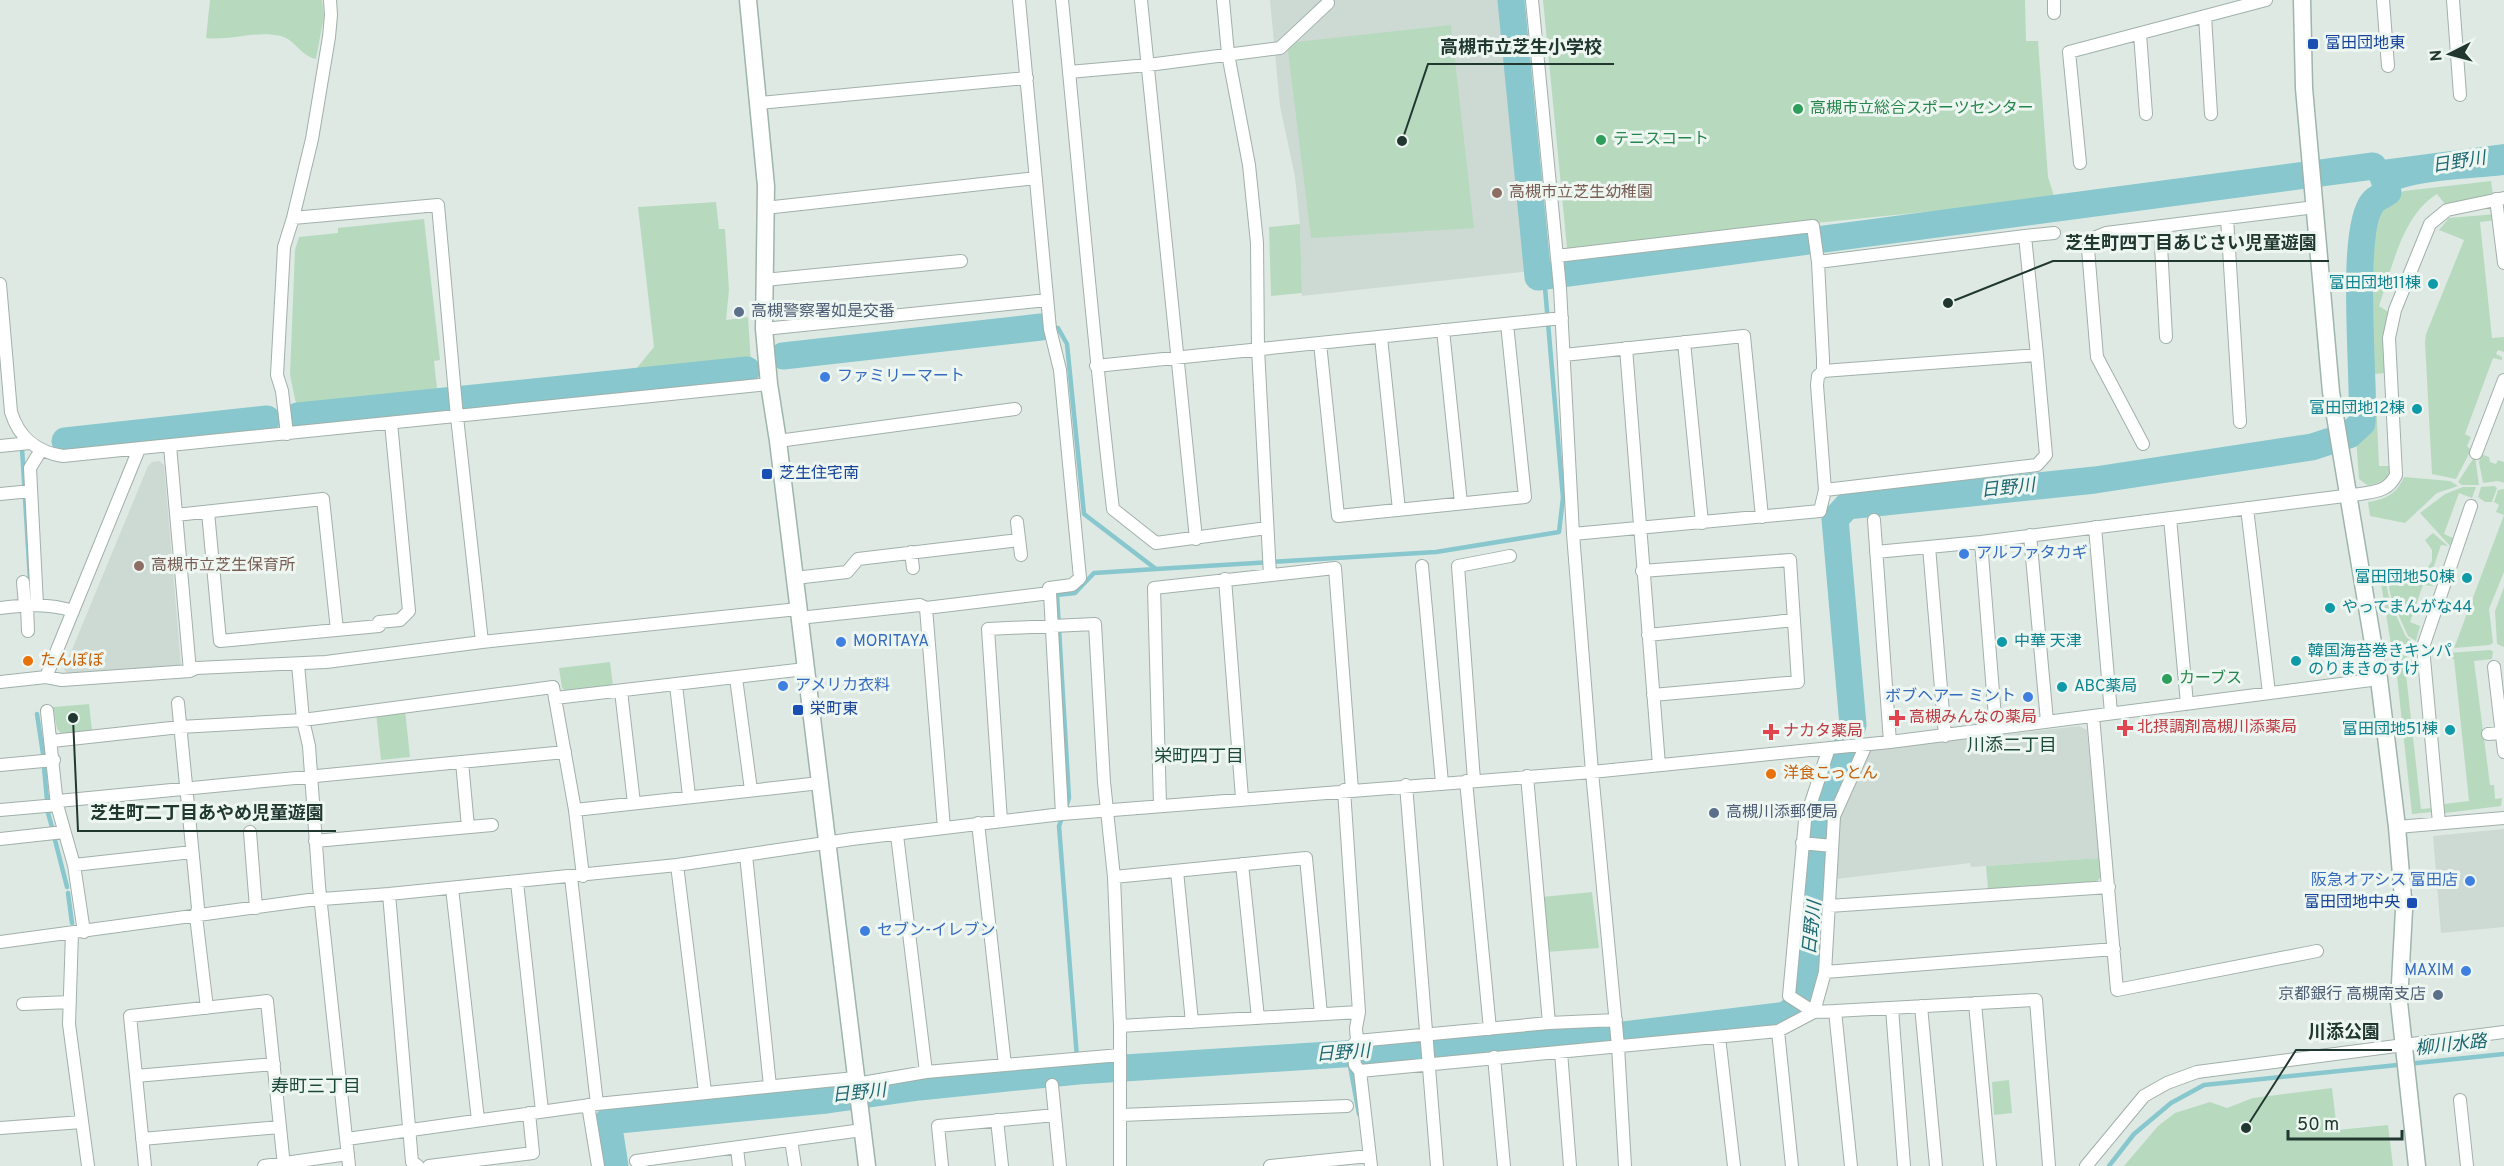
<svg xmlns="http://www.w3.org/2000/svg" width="2504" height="1166" font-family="Overpass,'Noto Sans JP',sans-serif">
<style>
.built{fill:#cdd9d3}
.green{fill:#b7dabf}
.water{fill:#87c7cd}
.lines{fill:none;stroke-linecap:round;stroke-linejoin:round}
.stream{stroke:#87c7cd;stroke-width:4.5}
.river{stroke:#87c7cd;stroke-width:27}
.street-casing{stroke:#a1b0aa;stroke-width:14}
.secondary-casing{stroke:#9eb5ab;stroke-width:19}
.street{stroke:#fff;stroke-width:12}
.secondary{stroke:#fff;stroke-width:16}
.transit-dot{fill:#1a4fb4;stroke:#eef6f2;stroke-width:2}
.leisure-dot{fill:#2e9e5b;stroke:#eef6f2;stroke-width:2}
.education-dot{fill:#8d6e63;stroke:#eef6f2;stroke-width:2}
.culture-dot{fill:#0f9aa8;stroke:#eef6f2;stroke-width:2}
.service-dot{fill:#5c6f8a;stroke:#eef6f2;stroke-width:2}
.shop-dot{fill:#3f7fe0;stroke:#eef6f2;stroke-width:2}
.food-dot{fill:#e8710a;stroke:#eef6f2;stroke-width:2}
.health-dot{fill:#e0444e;stroke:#eef6f2;stroke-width:2}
.labels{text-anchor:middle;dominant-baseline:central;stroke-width:6;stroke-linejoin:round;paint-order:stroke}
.transit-label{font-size:16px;fill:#164399;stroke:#eef6f2;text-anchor:start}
.leisure-label{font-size:16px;fill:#27864d;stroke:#eef6f2;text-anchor:start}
.education-label{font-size:16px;fill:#785e54;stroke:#eef6f2;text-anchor:start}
.culture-label{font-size:16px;fill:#0d838f;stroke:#eef6f2;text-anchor:end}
.service-label{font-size:16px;fill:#4e5e75;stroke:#eef6f2;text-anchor:start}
.shop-label{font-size:16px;fill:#366cbe;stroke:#eef6f2;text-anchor:start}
.food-label{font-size:16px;fill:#c56008;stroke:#eef6f2;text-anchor:start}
.health-label{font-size:16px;fill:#be3a42;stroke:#eef6f2;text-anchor:start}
.water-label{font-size:18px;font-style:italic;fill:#1d6871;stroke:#eef6f2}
.neighbourhood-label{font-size:18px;fill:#1d493c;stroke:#eef6f2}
.leader{fill:none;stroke:#203830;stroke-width:2}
.callout-dot{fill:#203830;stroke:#eef6f2;stroke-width:2}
.callout-label{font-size:18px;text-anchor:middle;font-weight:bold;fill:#203830;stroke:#eef6f2;stroke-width:6;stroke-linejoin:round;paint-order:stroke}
</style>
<rect width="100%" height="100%" fill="#dee9e4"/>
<path class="built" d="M1270 0H1501L1530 271 1302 296 1300 224 1295 177 1280 106Z
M159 461 164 465 181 666 67 674 64 669 148 466 152 462Z
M2079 726 2087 730 2099 858 1971 867 1970 863 1836 879 1839 817 1870 750Z
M2504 829V927L2441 933 2433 836Z"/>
<path class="green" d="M210 0H322L324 16 316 59C301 56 295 40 281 36 256 30 231 41 206 38Z
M1543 0H2025L2026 41H2038L2048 177 2055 199 1567 248Z
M1451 25 1474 228 1311 238 1287 43Z
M2491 181 2493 195 2445 204 2437 194C2402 215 2392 269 2379 306L2390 313 2386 373 2375 374 2379 466H2390C2391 480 2379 484 2367 485L2359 479 2356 437 2364 427 2372 410 2367 248 2369 228 2375 209 2404 191Z
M716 202 719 229H725L729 290 726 320 748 317 751 362 748 366 637 378 636 369 654 347 638 207Z
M2496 214 2497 220 2480 222 2492 338 2504 337V352L2498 350 2496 354 2502 357V360L2493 358 2465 434 2471 437 2467 446 2471 450 2456 479 2432 474 2425 342 2426 334 2464 240 2439 230 2449 218Z
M424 219 440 360 434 361 438 398 298 413 290 375 295 250 299 237 338 233V228Z
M1300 224 1302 293 1271 296 1269 227Z
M2481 454 2489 457 2490 462 2496 464 2498 460 2504 462V483L2498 481 2483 483 2479 462Z
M2475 456 2479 485H2462L2458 482Z
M2404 477 2450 481 2458 486 2437 493 2405 523 2370 516 2368 502C2387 499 2396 494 2404 477Z
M2494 486 2497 488 2492 502H2485L2478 497 2481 487Z
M2463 487H2476L2472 498 2459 493 2444 534 2453 538 2450 546 2420 513 2445 494Z
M2504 489V572L2489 609 2493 643 2490 645 2454 648 2504 515 2496 512 2499 505 2494 502 2498 490Z
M2433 533 2448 546 2441 545 2430 578 2437 580 2435 585 2426 579 2420 570 2428 567 2432 561V550L2425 540Z
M2405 566 2413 572 2418 571 2422 577 2434 586 2423 585 2410 622 2420 626 2416 641 2408 636 2392 601 2387 578Z
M2381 583H2386L2390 602 2406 637 2421 647 2396 664 2393 657Z
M2504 587V647L2497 644 2495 611Z
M2490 650 2493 651 2492 659 2474 661 2490 785H2494L2495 799 2502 798 2501 806 2445 813 2444 804 2469 801 2454 659H2449L2448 653Z
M2414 656 2416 673 2406 674 2421 809 2431 808 2432 812 2412 814 2396 667Z
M610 662 613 686 567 692 562 688 559 668Z
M89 704 92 730 62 734 57 729 53 707Z
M405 710 410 757 381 760 376 713Z
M2099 858 2101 876 2097 882 1988 889 1986 866Z
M1592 892 1599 948 1546 952 1542 897Z
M2009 1080 2012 1113 1994 1115 1992 1082Z
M2332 1088 2337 1130 2388 1125 2393 1166H2124L2158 1126 2175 1113 2210 1102 2227 1108 2253 1098Z"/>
<path class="water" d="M2504 144V175C2472 179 2418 179 2391 193 2381 199 2375 208 2369 218L2357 214 2372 186 2369 178 2362 176 2336 180V166Z"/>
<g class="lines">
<path class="stream" d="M1041 327 1058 328 1067 344 1084 514 1156 569 1436 552 1559 532 1563 498 1544 276
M22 448 30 580
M37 714 43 754
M44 767 47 800
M1066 807 1069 798 1057 595 1075 593 1094 573 1156 569
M48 813 52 827
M1063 815 1059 826 1078 1071
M55 840 67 887
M68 893 72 923
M1348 1055 1359 1114
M2109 1166 2134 1134 2171 1103 2204 1085 2504 1054"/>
<path class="river" d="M1511 0 1538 277 2373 166
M783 356 1041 327
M298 416 747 370
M65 441 267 419
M615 1166 608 1121 827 1100 919 1087 1078 1071 1607 1037 1786 1015 1802 1002 1807 985 1824 818 1853 725 1835 519 1847 506 2095 480 2312 447 2349 435 2362 423C2365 380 2349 229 2373 202 2376 198 2384 195 2388 192"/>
<defs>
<path id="street" d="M1062 0C1079 170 1093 339 1113 509L1156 543 1267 528
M1141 0 1196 539
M1223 0 1228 54 1249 165 1257 243 1258 349 1270 575
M1532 0 1560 288 1573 534 1592 772 1618 1046 1625 1166
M2054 0V13
M2383 0 2388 66
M2453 0 2460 95
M2205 16 2211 114
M2140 34 2146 114
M1069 72 1148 65 1280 48 1328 3
M760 103 1027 78
M2080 163 2069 52 2266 0
M2496 199 2504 263
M765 208 1036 178
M293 218 438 205 457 417 482 642
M2227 218 2240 422
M2160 227 2166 337
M2025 236 2054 233
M1557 256 1813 226 1818 262 1823 359V371L1818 376 1817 385 1825 490
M1818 262 2025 236 2037 355
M764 280 961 261
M0 284 11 412C19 438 36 452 63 456L769 384
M764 329 1047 300
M1443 330 1461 503
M1381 337 1399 510
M1684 342 1702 523
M1320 343 1338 516 1525 497 1507 324
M1626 348 1659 765
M1564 355 1744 336 1762 517
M1096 366 1562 318
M287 434 282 391 277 375 284 247 293 218 312 139 329 37 331 15 330 0
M778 441 1015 409
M2143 444 2097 357 2088 249 2091 239 2106 233 2315 207
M0 446 30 443
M170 446 190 671
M2476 453 2504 380
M0 494 31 491
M2247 508 2269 693
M208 512 220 641 379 626V622L400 620 409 611 391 423
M176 515 323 499 337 630
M2170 518 2187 704
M1874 520 1890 742
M1017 522 1021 555
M2095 527 2111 713
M1573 534 1820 511 1825 490 2037 465 2046 455 2037 355 1823 371
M2030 535 2047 721
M1981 542 1996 730
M1929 547 1945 736
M911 552 913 568
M1876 552 1981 542 2360 494C2377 491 2388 491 2396 475L2389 338 2395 310 2430 224 2447 210 2504 198
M1422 566 1442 783
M1642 571 1790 560 1798 682 1653 695
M795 578 847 572 858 559 1019 540
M1225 579 1242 798
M23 582 25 605
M1050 593 1062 814
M27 605 28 631
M37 605 30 468 41 450
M0 608C25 605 49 603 73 611
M926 608 944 828
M799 618 920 605 926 608 1050 593 1049 588 1072 585 1080 578 1060 370 1050 329 1019 0
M1648 635 1794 620
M298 664 303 720 309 746 319 886 349 1166
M2494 667 2504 752
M46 677 139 449
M736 678 751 790
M0 682 46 677 62 680 190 671 196 668 326 662 482 642 798 609
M676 685 689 796
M621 691 634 803
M555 698 805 669
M178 703 198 908 196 916 207 1008
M47 711 57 805 74 865 84 932
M2093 716 2117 990 2317 951
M2488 734 2502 733
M52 741 180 727 303 720 553 687 575 810 583 876
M1829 748 1805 821 1789 996 1814 1012 1835 1011 1851 1166
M462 762 468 827
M0 765 54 760
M1527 776 1549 1023
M1474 780 1458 566 1510 556
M1466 781 1490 1029
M1406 785 1437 1166
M1344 790 1359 1012 1356 1028 1357 1041 1353 1045 1355 1065 1360 1071
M58 801 565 752
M1160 805 1154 588 1335 568 1352 790
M0 810 57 805
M575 810 820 783
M1001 821 988 629 1095 624 1104 782 1114 877 1120 1026V1166
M978 823 1005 1065 1120 1055
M2439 823 2423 647 2471 506
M2397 827 2504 818
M250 832 256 908
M897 835 926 1072
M0 839 64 832
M315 841 492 825
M1802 843 1832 846
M746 855 770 1086
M1242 864 1258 1018
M74 865 192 852
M677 865 705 1092
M1177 871 1192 1022
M571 877 597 1104
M1114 877 1306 858 1321 1014
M517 882 542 1111
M452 888 478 1120
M389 894 412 1162 418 1166
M1829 906 2109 887
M72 933 69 1024 88 1166
M0 942 309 900 389 894 677 865 852 839 1062 814 1592 772 1890 742 2379 679
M1825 972 2114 949
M1975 1003 1990 1166
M23 1004 70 1002
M1921 1006 1936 1166
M1892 1008 1904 1166
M1835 1011 2036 1000 2049 1166
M1120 1026 1359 1012
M1778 1031 1792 1166
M1719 1037 1734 1166
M1357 1041 1549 1023 1616 1020
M1561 1052 1570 1166
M1494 1057 1504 1166
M136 1076 274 1064
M856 1084 926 1072 1005 1065
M1052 1085 1060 1166
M2460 1100 2467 1166
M588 1105 598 1166
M1121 1115 1347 1106
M997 1120 1002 1166
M0 1128 82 1122
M142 1139 280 1127
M347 1139 597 1104 855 1078
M791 1140 795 1166
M737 1148 739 1166
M636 1161 862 1130
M145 1166 130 1016 267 1001 284 1166
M264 1166 348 1154
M429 1166 533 1153 529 1113
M942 1166 938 1126 1055 1115
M1270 1166 1369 1156
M1371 1166 1360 1071 1778 1031 1814 1012 1825 972 1834 816 1866 745
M2086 1166 2144 1096 2167 1083 2197 1072 2504 1032"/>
<path id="secondary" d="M748 0 766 186 764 329 769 384 778 441 867 1166
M2302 0 2304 88 2331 392 2379 679 2397 827 2404 910 2399 1002 2417 1166"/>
</defs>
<use href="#street" class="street-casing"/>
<use href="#secondary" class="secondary-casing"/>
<use href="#street" class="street"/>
<use href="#secondary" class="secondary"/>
</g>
<g class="transit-dot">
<rect x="2307" y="38" width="12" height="12" rx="3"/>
<rect x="761" y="468" width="12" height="12" rx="3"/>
<rect x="792" y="704" width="12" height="12" rx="3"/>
<rect x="2406" y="897" width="12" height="12" rx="3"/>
</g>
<g class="leisure-dot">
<circle cx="1798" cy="109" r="6"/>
<circle cx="1601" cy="140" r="6"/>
<circle cx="2167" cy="679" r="6"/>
</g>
<g class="education-dot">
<circle cx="1497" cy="193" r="6"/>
<circle cx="139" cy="566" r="6"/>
</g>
<g class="culture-dot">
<circle cx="2433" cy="284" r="6"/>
<circle cx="2417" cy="409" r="6"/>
<circle cx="2467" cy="578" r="6"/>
<circle cx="2330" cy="608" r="6"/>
<circle cx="2002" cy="642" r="6"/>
<circle cx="2296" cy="661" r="6"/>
<circle cx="2062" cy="687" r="6"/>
<circle cx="2450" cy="730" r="6"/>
</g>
<g class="service-dot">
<circle cx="739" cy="312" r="6"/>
<circle cx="1714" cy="813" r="6"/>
<circle cx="2438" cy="995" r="6"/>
</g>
<g class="shop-dot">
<circle cx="825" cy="377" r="6"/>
<circle cx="1964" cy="554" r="6"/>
<circle cx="841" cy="642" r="6"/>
<circle cx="783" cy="686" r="6"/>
<circle cx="2028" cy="697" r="6"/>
<circle cx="2470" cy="881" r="6"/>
<circle cx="865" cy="931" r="6"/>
<circle cx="2466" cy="971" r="6"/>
</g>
<g class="food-dot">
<circle cx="28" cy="661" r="6"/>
<circle cx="1771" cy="774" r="6"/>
</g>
<g class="health-dot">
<path d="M1894 709h6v6h6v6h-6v6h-6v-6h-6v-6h6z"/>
<path d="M2122 719h6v6h6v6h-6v6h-6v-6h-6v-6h6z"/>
<path d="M1768 723h6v6h6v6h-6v6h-6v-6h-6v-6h6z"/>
</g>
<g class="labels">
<g class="transit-label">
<text x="2325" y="44">富田団地東</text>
<text x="779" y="474">芝生住宅南</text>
<text x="810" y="710">栄町東</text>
<text x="2400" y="903" text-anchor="end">富田団地中央</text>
</g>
<g class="leisure-label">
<text x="1810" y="109">高槻市立総合スポーツセンター</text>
<text x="1613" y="140">テニスコート</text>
<text x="2179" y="679">カーブス</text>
</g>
<g class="education-label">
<text x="1509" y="193">高槻市立芝生幼稚園</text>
<text x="151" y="566">高槻市立芝生保育所</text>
</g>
<g class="culture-label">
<text x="2421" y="284">富田団地11棟</text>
<text x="2405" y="409">富田団地12棟</text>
<text x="2455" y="578">富田団地50棟</text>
<text x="2342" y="608" text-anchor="start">やってまんがな44</text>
<text x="2014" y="642" text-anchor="start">中華 天津</text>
<text x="2308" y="652" text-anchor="start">韓国海苔巻きキンパ<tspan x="2308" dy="18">のりまきのすけ</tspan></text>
<text x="2074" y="687" text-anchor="start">ABC薬局</text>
<text x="2438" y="730">富田団地51棟</text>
</g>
<g class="service-label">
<text x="751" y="312">高槻警察署如是交番</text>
<text x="1726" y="813">高槻川添郵便局</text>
<text x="2426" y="995" text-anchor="end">京都銀行 高槻南支店</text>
</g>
<g class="shop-label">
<text x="837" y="377">ファミリーマート</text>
<text x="1976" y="554">アルファタカギ</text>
<text x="853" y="642">MORITAYA</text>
<text x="795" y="686">アメリカ衣料</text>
<text x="2016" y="697" text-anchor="end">ボブヘアー ミント</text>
<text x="2458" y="881" text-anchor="end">阪急オアシス 富田店</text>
<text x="877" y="931">セブン-イレブン</text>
<text x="2454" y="971" text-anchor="end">MAXIM</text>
</g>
<g class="food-label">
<text x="40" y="661">たんぽぽ</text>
<text x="1783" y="774">洋食こっとん</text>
</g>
<g class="health-label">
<text x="1909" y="718">高槻みんなの薬局</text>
<text x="2137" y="728">北摂調剤高槻川添薬局</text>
<text x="1783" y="732">ナカタ薬局</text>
</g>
<g class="water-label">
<text transform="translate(2459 163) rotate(-9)">日野川</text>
<text transform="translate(2008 489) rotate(-6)">日野川</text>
<text transform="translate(1813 928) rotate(-84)">日野川</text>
<text transform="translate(2451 1046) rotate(-6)">柳川水路</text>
<text transform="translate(1343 1054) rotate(-4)">日野川</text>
<text transform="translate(859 1094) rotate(-6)">日野川</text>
</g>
<g class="neighbourhood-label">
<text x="2012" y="746">川添二丁目</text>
<text x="1199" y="757">栄町四丁目</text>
<text x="316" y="1087">寿町三丁目</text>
</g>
</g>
<path class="leader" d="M1402 141L1428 64H1614M1948 303L2053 261H2329M73 718L78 831H336M2246 1128L2296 1050H2392"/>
<g class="callout-dot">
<circle cx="1402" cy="141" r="6"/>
<circle cx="1948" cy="303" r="6"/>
<circle cx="73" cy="718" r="6"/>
<circle cx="2246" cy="1128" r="6"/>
</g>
<g class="callout-label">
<text x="1521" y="53">高槻市立芝生小学校</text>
<text x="2191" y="249">芝生町四丁目あじさい児童遊園</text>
<text x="207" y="819">芝生町二丁目あやめ児童遊園</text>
<text x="2344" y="1038">川添公園</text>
</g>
<g transform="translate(2450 54) rotate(264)" stroke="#eef6f2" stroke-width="4.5" paint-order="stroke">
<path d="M0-4.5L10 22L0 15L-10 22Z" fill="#203830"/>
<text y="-9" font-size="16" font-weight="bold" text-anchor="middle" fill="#203830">N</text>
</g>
<path d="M2288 1130v9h114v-9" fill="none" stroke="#203830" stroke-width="3"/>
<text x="2297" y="1130" font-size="18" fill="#203830" stroke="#eef6f2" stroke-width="4.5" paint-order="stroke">50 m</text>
</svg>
